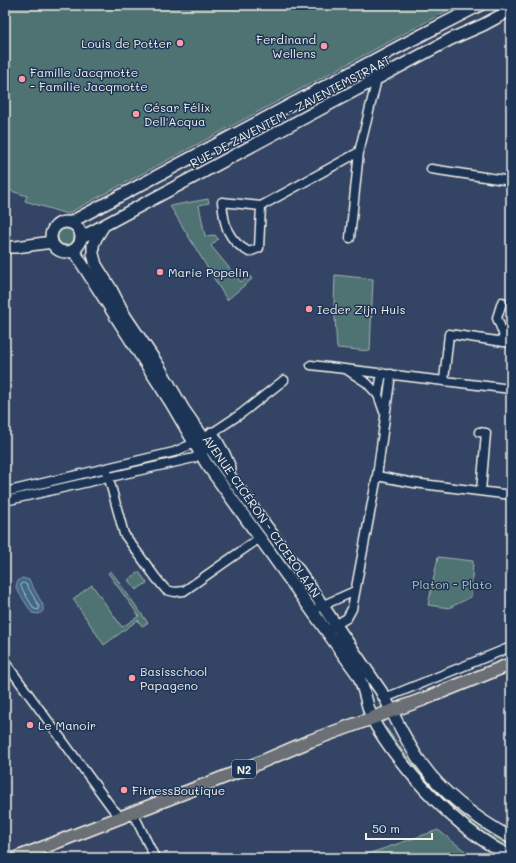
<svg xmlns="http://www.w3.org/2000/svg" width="516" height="863" font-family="Mali,sans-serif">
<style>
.green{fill:#507373;stroke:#a2b2ae}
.water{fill:#416789;stroke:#899eaf}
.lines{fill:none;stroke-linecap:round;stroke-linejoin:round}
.shore{stroke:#acbac2;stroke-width:1}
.street-casing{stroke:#f4f1e8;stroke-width:11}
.secondary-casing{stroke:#f4f1e8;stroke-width:14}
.primary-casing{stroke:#f4f1e8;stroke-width:15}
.street{stroke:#1d3557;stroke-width:8}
.secondary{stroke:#1d3557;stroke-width:11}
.primary{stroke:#6b7074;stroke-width:12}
.poi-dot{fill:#ff9aa2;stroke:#1d3557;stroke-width:1.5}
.labels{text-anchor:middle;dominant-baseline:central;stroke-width:3;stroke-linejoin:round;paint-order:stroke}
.shield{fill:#1d3557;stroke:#b4b9bc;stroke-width:1}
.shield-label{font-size:11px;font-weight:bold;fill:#f4f1e8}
.poi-label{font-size:12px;fill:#f4f1e8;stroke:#1d3557;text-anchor:start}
.street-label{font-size:12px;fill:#f4f1e8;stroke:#1d3557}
.park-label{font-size:12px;fill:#b2bfb9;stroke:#1d3557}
</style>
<rect width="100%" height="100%" fill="#344465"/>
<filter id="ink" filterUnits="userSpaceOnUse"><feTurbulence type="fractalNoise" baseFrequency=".025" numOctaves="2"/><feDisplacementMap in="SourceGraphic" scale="8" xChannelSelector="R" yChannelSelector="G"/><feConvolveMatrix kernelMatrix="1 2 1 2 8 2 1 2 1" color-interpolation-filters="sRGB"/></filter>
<g filter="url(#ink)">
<path class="green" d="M5 5H458L67 214 25 201 27 196 5 189Z
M208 199 209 203 199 205 205 236 215 235 218 239 211 246 241 282 249 275 252 279 227 300 170 206Z
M58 237a8 8 0 1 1 16 0a8 8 0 1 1-16 0Z
M335 275 373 279 370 351 337 348 334 303Z
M438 557 473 561 471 597 449 608 428 605Z
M111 571 148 623 142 626 138 620 104 645 73 599 92 585 122 627 139 616 108 573Z
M139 572 147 583 136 590 128 580Z
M384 727 387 729C399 745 409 761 423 775 449 803 478 826 511 846V851C458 821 417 779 384 728Z
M438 830 474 858H356Z"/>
<path class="water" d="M22 578 29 580 43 605V611L39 614 32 613 16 588 17 582Z"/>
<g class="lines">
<path class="shore" d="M23 583 26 584 39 606V610L34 609 21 587V584Z"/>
<defs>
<path id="street" d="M431 169 511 181
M261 206 259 248 249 252C227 240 224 225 222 202L261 206 359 152 377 79 373 61
M350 238 359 152
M502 302 497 318 503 333 504 342
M311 365 511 389
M347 370 367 383 378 395 384 412
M444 380 449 334 511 343
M378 395 382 373
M479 432 486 433 481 491
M209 435 242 413 284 380
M106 468 124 534 156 578 166 590 175 592 184 591 261 537
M377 476 414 483 511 495
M5 492 174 452 199 441
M5 501 194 458 205 450
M319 607 355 591
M332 627 347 618 352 609 377 476 391 374
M5 662 112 808 121 817
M385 698 511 647
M133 813 155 858"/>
<path id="secondary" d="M51 237a15 15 0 1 1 30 0a15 15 0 1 1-30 0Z
M71 222 406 43 480 5
M104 225 96 238 93 245V254L96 265 111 289 125 316 158 365 184 410 234 482 299 571 381 691C395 716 405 741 422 764 443 794 479 820 511 838
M82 237 451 39 483 25 511 10
M5 247H16L52 242
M73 251 77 256 171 403 206 463 358 675C365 689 366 704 372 718 379 733 389 746 399 759 431 799 465 833 511 857
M212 433 224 454 230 468"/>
<path id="primary" d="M16 858 240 771 310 741 424 699 511 664"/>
</defs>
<use href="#street" class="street-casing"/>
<use href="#secondary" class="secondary-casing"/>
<use href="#primary" class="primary-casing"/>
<use href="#street" class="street"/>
<use href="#secondary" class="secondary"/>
<use href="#primary" class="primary"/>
</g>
</g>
<g class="poi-dot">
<circle cx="180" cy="43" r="4"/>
<circle cx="324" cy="46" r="4"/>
<circle cx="22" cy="79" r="4"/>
<circle cx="136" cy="114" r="4"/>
<circle cx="160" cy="272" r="4"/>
<circle cx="309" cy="309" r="4"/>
<circle cx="132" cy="678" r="4"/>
<circle cx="30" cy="725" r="4"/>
<circle cx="124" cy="790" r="4"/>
</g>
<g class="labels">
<rect class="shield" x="232" y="760" width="24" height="18" rx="3"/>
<g class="shield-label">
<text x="244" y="769">N2</text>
</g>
<g class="poi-label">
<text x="316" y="39" text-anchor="end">Ferdinand<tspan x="316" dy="14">Wellens</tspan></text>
<text x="172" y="43" text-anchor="end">Louis de Potter</text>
<text x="30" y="72">Famille Jacqmotte<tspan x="30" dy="14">- Familie Jacqmotte</tspan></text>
<text x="144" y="107">César Félix<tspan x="144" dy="14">Dell'Acqua</tspan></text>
<text x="168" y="272">Marie Popelin</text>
<text x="317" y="309">Ieder Zijn Huis</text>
<text x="140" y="671">Basisschool<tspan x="140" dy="14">Papageno</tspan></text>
<text x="38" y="725">Le Manoir</text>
<text x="132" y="790">FitnessBoutique</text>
</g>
<g class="street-label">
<text transform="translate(290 111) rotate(-28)">RUE DE ZAVENTEM - ZAVENTEMSTRAAT</text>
<text transform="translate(262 516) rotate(55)">AVENUE CICÉRON - CICEROLAAN</text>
</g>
<g class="park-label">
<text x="452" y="584">Platon - Plato</text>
</g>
</g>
<rect width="516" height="863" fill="none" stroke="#1d3557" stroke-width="20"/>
<rect x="10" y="10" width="496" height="843" fill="none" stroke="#f4f1e8" stroke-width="1.5" filter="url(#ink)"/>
<path d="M366 833v6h66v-6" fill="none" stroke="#f4f1e8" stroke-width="2"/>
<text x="372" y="833" font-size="12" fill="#f4f1e8" stroke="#1d3557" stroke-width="3" paint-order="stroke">50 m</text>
</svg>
